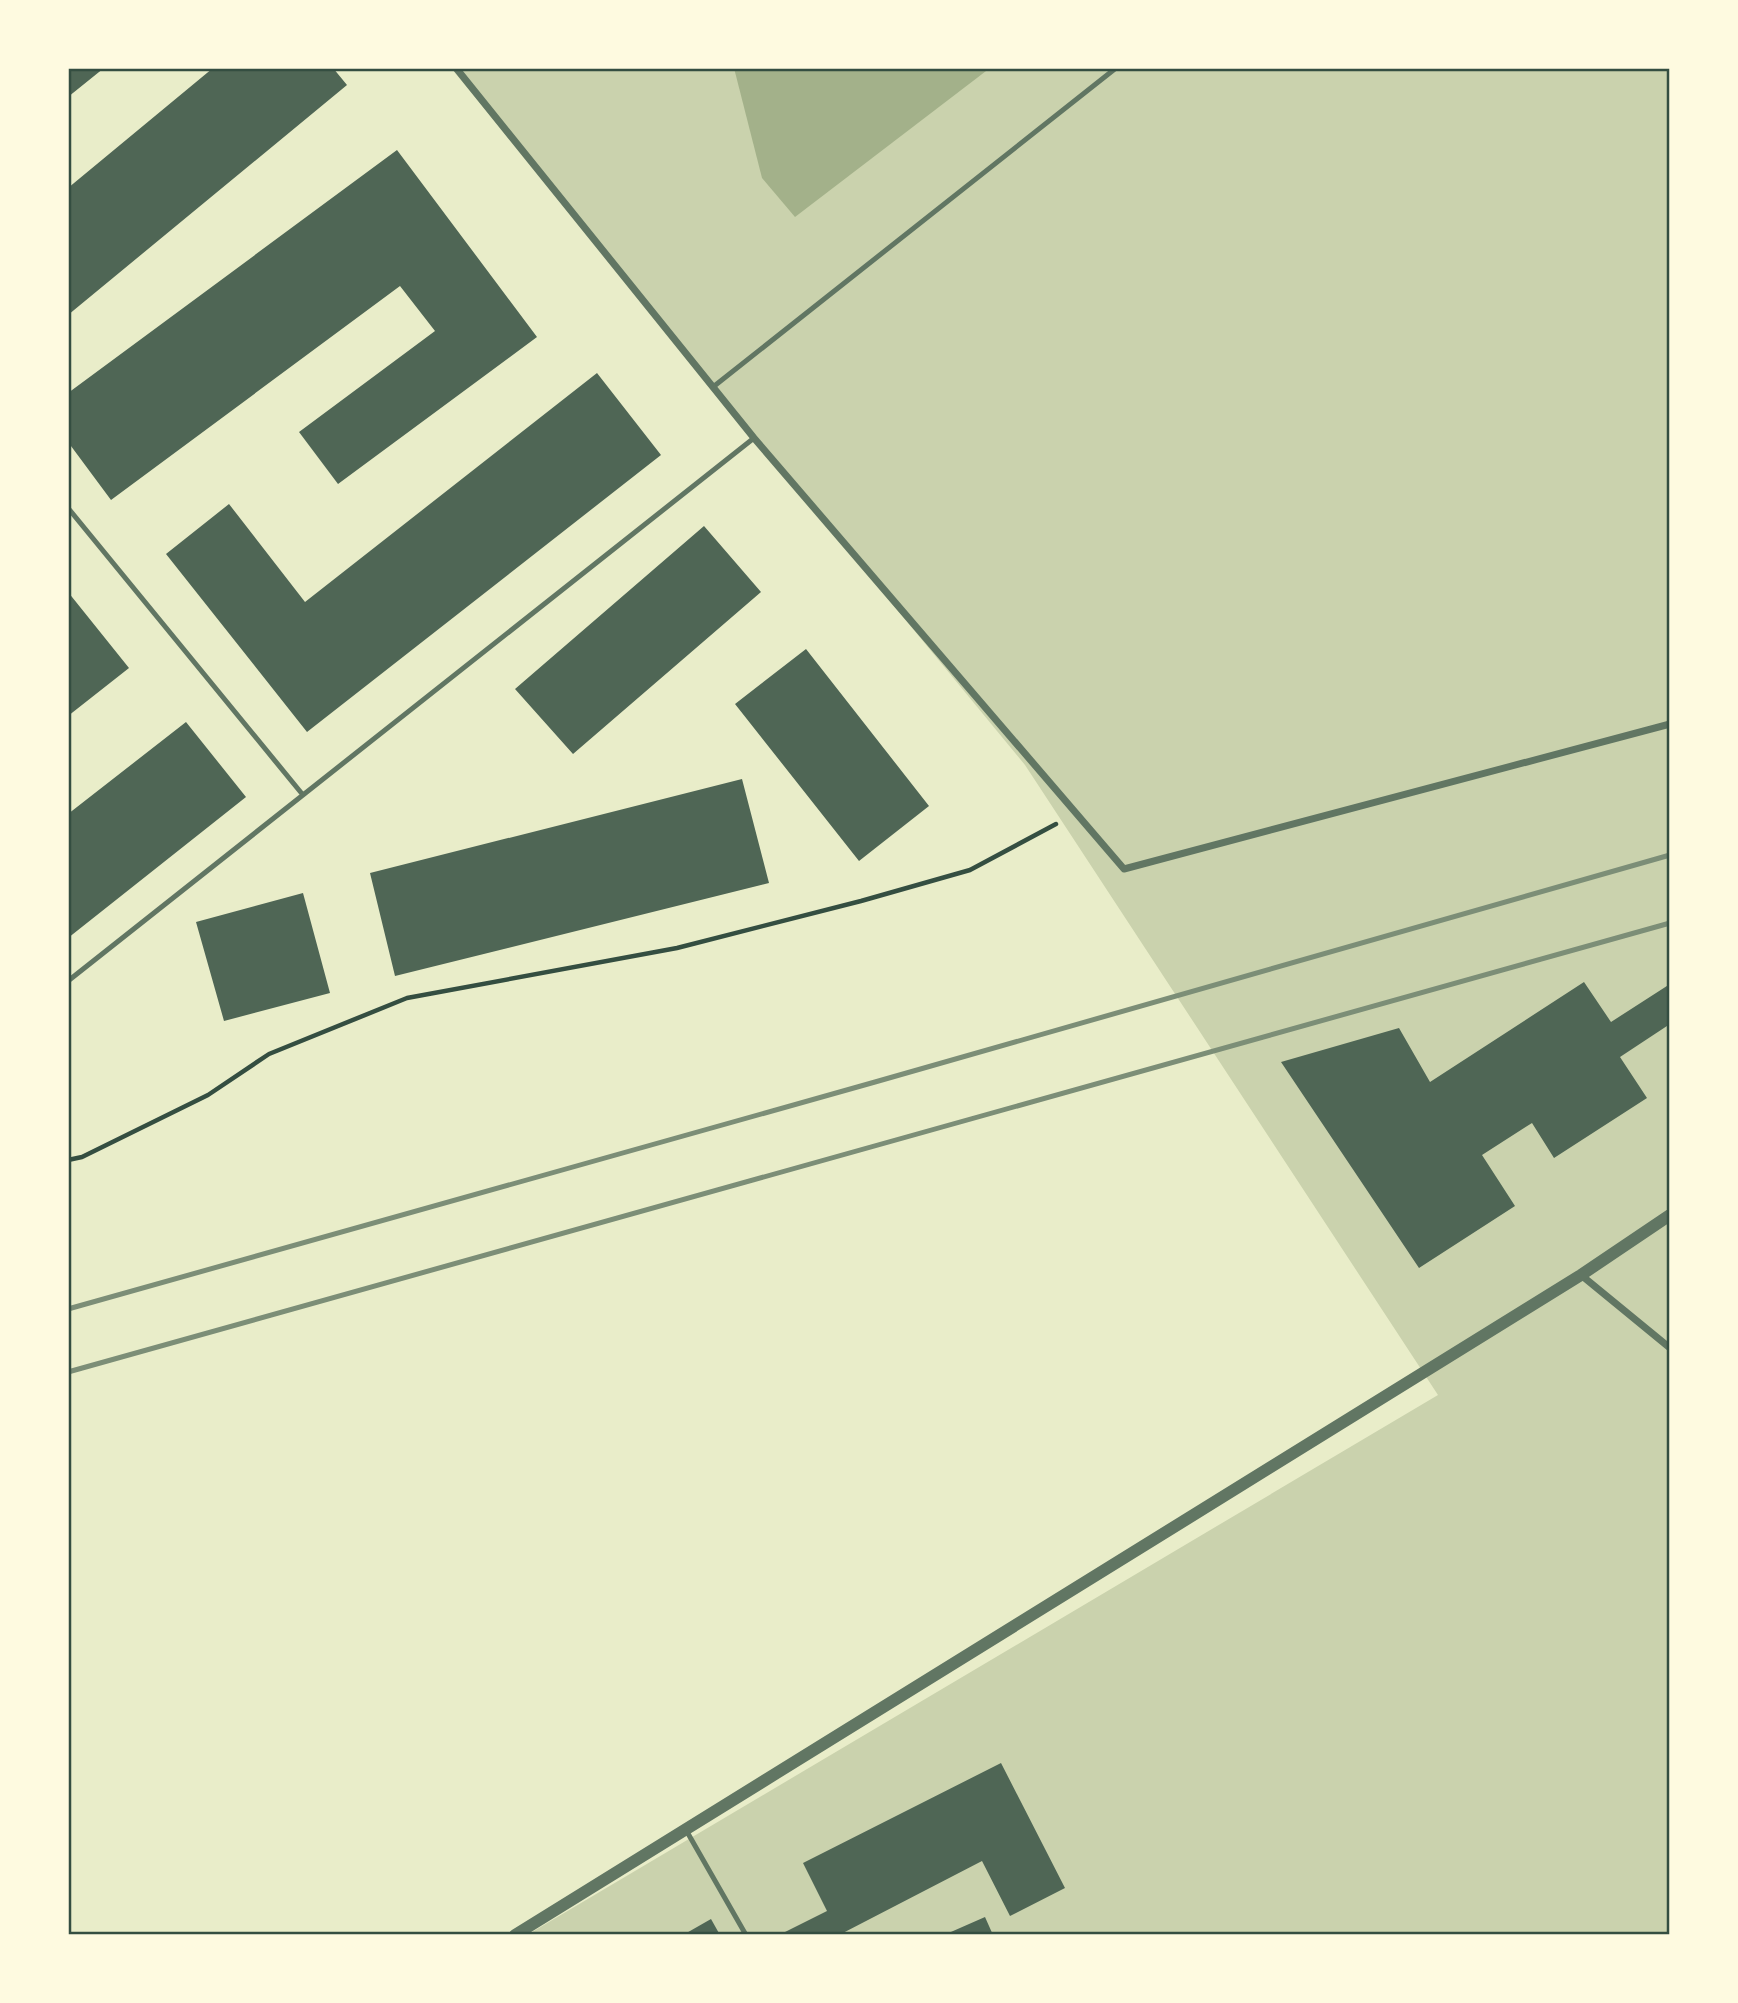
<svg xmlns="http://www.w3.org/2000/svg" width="1738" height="2003" font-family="'Varela Round',sans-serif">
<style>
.green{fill:#cad2ad}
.water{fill:#a3b18a}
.building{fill:#4f6655}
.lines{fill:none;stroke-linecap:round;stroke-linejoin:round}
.path{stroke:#344e41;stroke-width:4.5}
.service{stroke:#617663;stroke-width:5}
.minor{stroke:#617663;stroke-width:7}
.tertiary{stroke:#617663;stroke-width:12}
.rail{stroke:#7c8e77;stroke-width:5}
.neatline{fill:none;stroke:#344e41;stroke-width:2.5}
</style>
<rect width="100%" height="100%" fill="#e9edc9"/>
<path class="green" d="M451 68H1670V1935H527L1438 1395 1025 765Z"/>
<path class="water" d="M734 68H990L795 217 762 178Z"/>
<path class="building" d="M68 68H104L68 97Z
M213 68H333L347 85 68 315V188Z
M397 150 537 337 338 484 299 432 435 331 400 286 111 500 68 442V393Z
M597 373 661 455 307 732 166 554 229 504 305 602Z
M704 526 761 592 573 754 515 689Z
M68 592 129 668 68 716Z
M806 649 929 806 859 861 735 704Z
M186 722 246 797 68 938V814Z
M742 779 769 883 395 976 370 873Z
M303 893 330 993 224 1021 196 922Z
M1584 982 1611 1022 1670 984V1024L1620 1057 1647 1098 1554 1158 1532 1123 1482 1155 1515 1206 1419 1268 1281 1062 1399 1028 1430 1082Z
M1001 1763 1065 1888 1010 1916 982 1861 839 1935H779L827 1911 803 1863Z
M985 1917 993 1935H944Z
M711 1919 720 1935H683Z"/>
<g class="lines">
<path class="path" d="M68 1160 82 1157 208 1095 269 1054 407 998 677 948 861 901 970 870 1056 824"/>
<path class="service" d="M713 387 1116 68
M68 508 303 795
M68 981 754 438
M686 1830 746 1935"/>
<path class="minor" d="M456 68 754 438 1124 869 1670 724
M1581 1275 1670 1348"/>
<path class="tertiary" d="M515 1935 1581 1275 1670 1215"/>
<path class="rail" d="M68 1309 875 1082 1670 855
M68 1372 1670 923"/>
</g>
<rect width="1738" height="2003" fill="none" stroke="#fefae0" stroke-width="140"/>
<rect x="70" y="70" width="1598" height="1863" class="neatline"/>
</svg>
